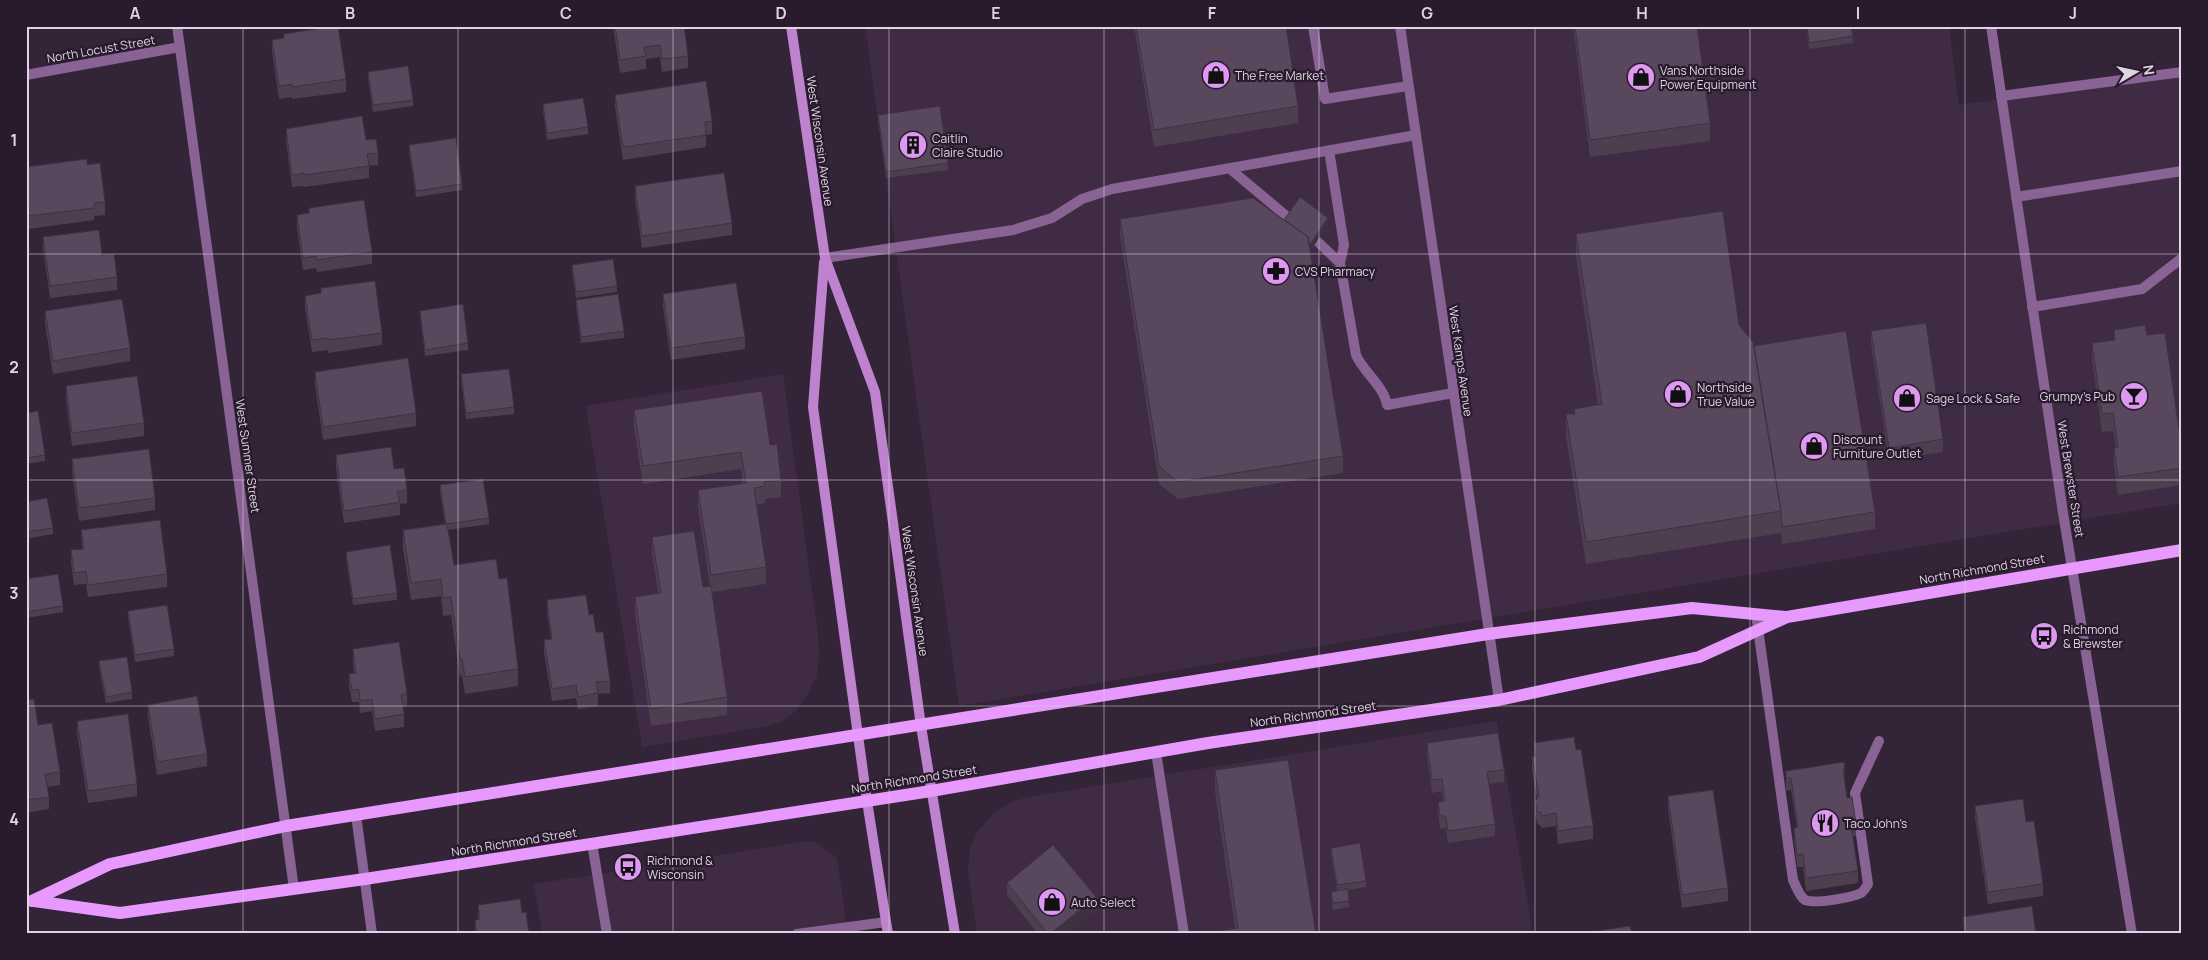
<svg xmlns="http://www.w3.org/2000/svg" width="2208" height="960" font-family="Manrope,sans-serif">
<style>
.built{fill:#3f2c44}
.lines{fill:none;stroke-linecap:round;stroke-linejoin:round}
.service{stroke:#886393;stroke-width:10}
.minor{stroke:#886393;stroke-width:10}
.secondary{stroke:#be82ce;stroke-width:10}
.primary{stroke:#e799fd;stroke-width:12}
.wall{fill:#4d3e50}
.shaded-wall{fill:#3e3241}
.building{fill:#59485d;stroke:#3e3241}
.grid{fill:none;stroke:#dfd5e2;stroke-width:1;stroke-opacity:0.55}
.labels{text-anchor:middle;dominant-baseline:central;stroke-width:4.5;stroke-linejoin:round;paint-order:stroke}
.street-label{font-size:12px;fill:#dfd5e2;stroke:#291a2d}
.poi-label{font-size:12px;fill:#dfd5e2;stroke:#291a2d;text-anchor:start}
.neatline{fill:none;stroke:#dfd5e2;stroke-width:2}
.grid-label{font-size:16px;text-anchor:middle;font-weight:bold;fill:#dfd5e2}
</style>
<rect width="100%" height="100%" fill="#332437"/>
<path class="built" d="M865 26H1949L1959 105 2182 74V503L959 706Z
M783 374 818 636 819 657 817 676 807 695 795 712 781 722 764 727 642 747 586 406Z
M1497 721 1533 934H977L968 871 970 849 978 831 995 812 1010 803 1027 797Z
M802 842H815L837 858 848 934H542L534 884Z"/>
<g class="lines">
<path class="service" d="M1313 26 1325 99 1408 86
M2001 96 2182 72
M1329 150 1344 245 1340 263 1356 355C1364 373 1384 386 1387 405L1453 393
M1229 168 1290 219
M2016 197 2182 171
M1317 241 1340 263
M825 258 1013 230 1052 218 1082 199 1112 189 1416 135
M2032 307 2142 289 2182 258
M1756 614 1793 880C1796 886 1799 896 1805 900 1814 904 1852 898 1861 893 1864 891 1866 887 1868 884L1855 793 1879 741
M1156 752 1184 934
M592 843 607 934
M797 934 886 922"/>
<path class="minor" d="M177 26 294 889
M1400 26 1499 700
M1991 26 2063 513 2132 934
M26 75 180 47
M356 815 372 934"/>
<path class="secondary" d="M791 26 825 258 875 392 921 726 955 934
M824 262 813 407 867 801 888 934"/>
<path class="primary" d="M32 901 110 864 286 826 1488 634 1692 608 1785 617
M34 901 120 913 365 879 931 791 1208 743 1499 700 1699 657 1787 617 2182 550"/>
</g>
<path class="wall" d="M613 26H684L688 56V68L662 72 660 57 646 59V69L620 73Z
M1134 26H1286L1298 106V123L1154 147Z
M1573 26H1697L1710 123V141L1590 157Z
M1806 26H1851L1853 43 1809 49Z
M284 34 346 79V92L292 99V97L279 99 272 52V40L284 38Z
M368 72 413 100V106L373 112 368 79Z
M615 95 712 121V134L706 135V147L623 160 615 107Z
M543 104 588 127V134L547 140 543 111Z
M878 115 948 163V170L886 178 878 121Z
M286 129 366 140 378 153V165L369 166V178L304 187V186L292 187 286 141Z
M409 145 462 184V190L416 197 409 151Z
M87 165 105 202V215L94 216V220L28 229 26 213V167Z
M635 186 732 223V235L642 248 635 198Z
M309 208 372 252V264L317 272 316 268 303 270 297 228V215L309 213Z
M1120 219 1284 220 1328 225 1310 251 1343 456V473L1178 499 1159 484 1120 236Z
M1576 234 1739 325 1754 346 1875 512V529L1782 544 1781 533 1586 564 1566 436V414H1574V409L1598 405 1576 256Z
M43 237 102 255 117 277V290L50 298 43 249Z
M572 265 617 286V292L576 298 572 272Z
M321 288 382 333V345L328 353V350L312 352 305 308V296L321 293Z
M663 294 745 337V349L671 360 663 307Z
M576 300 624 331V338L581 343 576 307Z
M45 311 130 348V361L53 374 45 324Z
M420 311 468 343V350L425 356 420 317Z
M2114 330 2147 335 2182 450V485L2118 495 2114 465V448L2116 447 2113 431 2102 432 2092 360V343L2114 340Z
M1871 331 1943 439V452L1889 460 1871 344Z
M315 372 416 413V426L323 440 315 385Z
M461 374 514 407V414L466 419 461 381Z
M66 386 144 423V436L72 446 66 398Z
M634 410 770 445 781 480V497L765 499V503L756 505 766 567V584L712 592 727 697V715L651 726 635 615V597L658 593 652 554V537L703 587 710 586 698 508V490L743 484 741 469 643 484 634 428Z
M26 413 45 455V461L26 464Z
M336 455 394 469 407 490V503L400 504V515L344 523 336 468Z
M72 459 155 498V510L79 521 72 472Z
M440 485 489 518V524L448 530 454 565 499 579 518 669V686L465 694 462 676 460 677 451 615 443 616 441 596 411 600 403 548V530L445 524 440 492Z
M26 502 53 528V534L26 539Z
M81 530 167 574V587L88 597 86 584 74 585 71 563V550L82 549Z
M346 552 397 593V600L353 605 346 558Z
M26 579 63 606V612L26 618Z
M547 600 589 615 596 632 610 681V693L598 694V706L578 709 576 698 552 701 544 653V640L551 639 547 613Z
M128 611 174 649V656L135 662 128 617Z
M353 649 407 694V706L403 707 404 714V727L375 731 372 711 360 713 359 702H352L349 686V674L354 673 353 661Z
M99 661 132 692V699L106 703 99 668Z
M26 700 60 772V785L47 787 49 797V809L26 813Z
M148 705 207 754V766L157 775 148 717Z
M77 721 137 784V796L88 803 77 733Z
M1427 743 1504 770V782L1489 784 1495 824V836L1448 843 1446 828 1440 829 1438 814V802L1443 801 1442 791 1432 793 1427 756Z
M1534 743 1576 750 1593 826V839L1558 844 1556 826 1541 828V826L1537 823 1535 814V801L1537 799 1532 769V757L1534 756Z
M1845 768 1844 781 1847 798 1856 824V836L1853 837 1858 871V883L1806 891 1803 867H1797L1794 840V828H1797L1791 790 1786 791V771Z
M1215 770 1316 934 1235 928 1215 792Z
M1668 796 1728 888V901L1682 908 1668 809Z
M1975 806 2026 822 2043 884V896L1988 904 1975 818Z
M1331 848 1366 881V887L1348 890 1349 907 1333 910 1331 898V892L1337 891 1331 854Z
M1007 883 1096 910 1066 934H1038L1007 895Z
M478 905 522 913 529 934H475V920L478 919Z
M1963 917 2036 934H1964Z"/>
<path class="shaded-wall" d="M1328 218V225L1308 254V248Z
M1096 897V910L1066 934H1050Z"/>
<path class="building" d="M334 26H338L346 79 292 87V84L279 86 272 40 284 38V34Z
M615 26H684L688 56 662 59 660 45 644 47 646 56 620 60Z
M1136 26H1286L1298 106 1154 130Z
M1575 26H1697L1710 123 1590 140Z
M1807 26H1851L1853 36 1809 43Z
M408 66 413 100 373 105 368 72Z
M706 81 712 121 705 122 706 135 623 147 615 95Z
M583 98 588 127 547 133 543 104Z
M940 106 948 163 886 172 878 115Z
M362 116 366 140 376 139 378 153 367 154 369 166 304 175V173L292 175 286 129Z
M456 138 462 184 416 191 409 145Z
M87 159V165L100 163 105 202 94 203V208L28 216 26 201V167Z
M724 173 732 223 642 236 635 186Z
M1300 197 1328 218 1309 246 1308 237 1284 220Z
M1253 198 1308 237 1343 456 1178 482 1159 466 1120 219Z
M364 200 372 252 317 260 316 256 303 258 297 215 309 213V208Z
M1723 211 1739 325 1753 342 1781 511 1586 542 1566 414H1575L1574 409 1602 404 1576 234Z
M99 230 102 255 114 254 117 277 50 286 43 237Z
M613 259 617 286 576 292 572 265Z
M375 281 382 333 328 340V338L312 340 305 296 321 293V288Z
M736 283 745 337 671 348 663 294Z
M618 294 624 331 581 337 576 300Z
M122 299 130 348 53 361 45 311Z
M463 304 468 343 425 350 420 311Z
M1926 323 1943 439 1889 448 1871 331Z
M2145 325 2147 335 2165 333 2182 450V468L2118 477 2114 448 2118 447 2113 413 2102 414 2092 343 2115 340 2114 330Z
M1846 331 1875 512 1782 527 1781 511 1754 346Z
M408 358 416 413 323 427 315 372Z
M509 369 514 407 466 413 461 374Z
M137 376 144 423 72 433 66 386Z
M762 391 770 445 777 444 781 480 764 482 765 486 754 488 766 567 711 575 698 490 746 483 741 452 643 466 634 410Z
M38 411 45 455 26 458V413Z
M391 447 394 469 404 468 407 490 397 492 400 502 344 511 336 455Z
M149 449 155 498 79 508 72 459Z
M483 479 489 518 446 524 440 485Z
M47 498 53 528 26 532V502Z
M160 520 167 574 88 585 86 571 74 573 71 550 84 549 81 530Z
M447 524 454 565 496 559 499 579 507 578 518 669 465 677 462 659H460L451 597 443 598 441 579 411 583 403 530Z
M694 531 703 587 711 586 727 697 651 709 635 597 661 593 652 537Z
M390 545 397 593 353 599 346 552Z
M58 574 63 606 26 612V579Z
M586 595 589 615 593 614 596 632H603L610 681 596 682 598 693 578 697 576 685 552 689 544 640 552 639 547 600Z
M167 605 174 649 135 655 128 611Z
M399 642 407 694 401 695 404 714 375 719 372 699 360 701 359 689 352 690 349 674 356 673 353 649Z
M127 657 132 692 106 697 99 661Z
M197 696 207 754 157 762 148 705Z
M34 699 38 725 52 723 60 772 45 774 49 797 26 800V700Z
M128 714 137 784 88 791 77 721Z
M1498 733 1504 770 1487 772 1495 824 1448 831 1446 816H1440L1438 802 1445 801 1442 779 1432 780 1427 743Z
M1574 737 1576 750 1581 749 1593 826 1558 831 1556 813 1541 816V813L1537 811 1535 801 1539 796 1532 757 1536 756 1534 743Z
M1288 760 1316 934H1197L1238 928 1215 770Z
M1844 762 1845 768 1843 769 1847 798 1852 797 1856 824 1851 825 1858 871 1806 878 1803 854 1797 855 1794 828 1798 827 1791 778H1786V771Z
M1713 790 1728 888 1682 895 1668 796Z
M2023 799 2026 822 2034 821 2043 884 1988 892 1975 806Z
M1360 843 1366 881 1337 885 1331 848Z
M1053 845 1096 897 1050 934H1048L1007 883Z
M1348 889 1349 901 1333 903 1331 892Z
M520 899 522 913 526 912 529 934H477L475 920 480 919 478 905Z
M2032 906 2036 934H1965L1963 917Z
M1630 926 1632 934H1584L1583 933Z"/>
<path class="grid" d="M243 26V934M458 26V934M673 26V934M889 26V934M1104 26V934M1319 26V934M1535 26V934M1750 26V934M1965 26V934M26 254H2182M26 480H2182M26 706H2182"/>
<defs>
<symbol id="shop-disc" viewBox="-11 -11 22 22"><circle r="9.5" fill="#de98f2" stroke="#291a2d"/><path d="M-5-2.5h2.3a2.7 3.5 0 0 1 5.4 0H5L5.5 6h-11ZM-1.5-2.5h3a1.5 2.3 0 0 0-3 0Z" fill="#111"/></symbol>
<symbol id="building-disc" viewBox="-11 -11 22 22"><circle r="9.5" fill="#de98f2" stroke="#291a2d"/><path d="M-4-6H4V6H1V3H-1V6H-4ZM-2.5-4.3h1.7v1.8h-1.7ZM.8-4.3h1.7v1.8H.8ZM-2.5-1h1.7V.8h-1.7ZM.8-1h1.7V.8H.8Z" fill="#111"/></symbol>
<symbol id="pharmacy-disc" viewBox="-11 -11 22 22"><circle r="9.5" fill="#de98f2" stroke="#291a2d"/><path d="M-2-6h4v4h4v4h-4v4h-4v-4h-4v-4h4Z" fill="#111"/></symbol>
<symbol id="bar-disc" viewBox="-11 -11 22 22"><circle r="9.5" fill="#de98f2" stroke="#291a2d"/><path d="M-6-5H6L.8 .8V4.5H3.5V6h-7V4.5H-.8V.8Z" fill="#111"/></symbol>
<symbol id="bus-disc" viewBox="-11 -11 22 22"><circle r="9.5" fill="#de98f2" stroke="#291a2d"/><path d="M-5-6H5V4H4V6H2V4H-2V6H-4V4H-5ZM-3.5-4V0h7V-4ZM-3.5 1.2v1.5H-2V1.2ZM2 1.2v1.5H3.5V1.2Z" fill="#111"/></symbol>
<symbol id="restaurant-disc" viewBox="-11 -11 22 22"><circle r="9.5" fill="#de98f2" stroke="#291a2d"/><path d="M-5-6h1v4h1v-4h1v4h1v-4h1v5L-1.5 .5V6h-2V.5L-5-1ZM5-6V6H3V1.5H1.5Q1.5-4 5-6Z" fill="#111"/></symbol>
</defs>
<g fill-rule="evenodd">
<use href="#shop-disc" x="1200" y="59" width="32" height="32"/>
<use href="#shop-disc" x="1625" y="61" width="32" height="32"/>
<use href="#building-disc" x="897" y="129" width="32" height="32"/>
<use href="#pharmacy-disc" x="1260" y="255" width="32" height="32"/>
<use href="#shop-disc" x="1662" y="378" width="32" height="32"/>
<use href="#bar-disc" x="2118" y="380" width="32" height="32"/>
<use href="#shop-disc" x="1891" y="382" width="32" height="32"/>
<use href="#shop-disc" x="1798" y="430" width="32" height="32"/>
<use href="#bus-disc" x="2028" y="620" width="32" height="32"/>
<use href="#restaurant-disc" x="1809" y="807" width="32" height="32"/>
<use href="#bus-disc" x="612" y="851" width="32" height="32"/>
<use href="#shop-disc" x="1036" y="886" width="32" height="32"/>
</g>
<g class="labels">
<g class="street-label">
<text transform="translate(101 49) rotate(-10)">North Locust Street</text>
<text transform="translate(820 141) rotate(82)">West Wisconsin Avenue</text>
<text transform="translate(1461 361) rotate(82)">West Kamps Avenue</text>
<text transform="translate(248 456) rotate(82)">West Summer Street</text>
<text transform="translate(2071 479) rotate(81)">West Brewster Street</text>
<text transform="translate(1982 569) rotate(-10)">North Richmond Street</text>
<text transform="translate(915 591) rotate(82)">West Wisconsin Avenue</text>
<text transform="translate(1313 714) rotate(-8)">North Richmond Street</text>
<text transform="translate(914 779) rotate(-9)">North Richmond Street</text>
<text transform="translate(514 842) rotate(-9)">North Richmond Street</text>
</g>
<g class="poi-label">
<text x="1660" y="70">Vans Northside<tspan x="1660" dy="14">Power Equipment</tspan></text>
<text x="1235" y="75">The Free Market</text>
<text x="932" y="138">Caitlin<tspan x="932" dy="14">Claire Studio</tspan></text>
<text x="1295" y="271">CVS Pharmacy</text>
<text x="1697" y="387">Northside<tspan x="1697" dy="14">True Value</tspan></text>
<text x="2115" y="396" text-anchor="end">Grumpy's Pub</text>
<text x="1926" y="398">Sage Lock &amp; Safe</text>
<text x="1833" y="439">Discount<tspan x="1833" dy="14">Furniture Outlet</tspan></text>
<text x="2063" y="629">Richmond<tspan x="2063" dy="14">&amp; Brewster</tspan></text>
<text x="1844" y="823">Taco John's</text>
<text x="647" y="860">Richmond &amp;<tspan x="647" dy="14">Wisconsin</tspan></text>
<text x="1071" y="902">Auto Select</text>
</g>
</g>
<rect width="2208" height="960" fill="none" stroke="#291a2d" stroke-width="55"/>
<g transform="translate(2136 72) rotate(81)" stroke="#291a2d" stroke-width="4" paint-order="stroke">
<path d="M0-4L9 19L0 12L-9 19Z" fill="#dfd5e2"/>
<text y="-8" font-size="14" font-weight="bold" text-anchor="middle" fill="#dfd5e2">N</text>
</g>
<rect x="28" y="28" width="2152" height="904" class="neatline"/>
<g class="grid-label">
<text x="135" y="19">A</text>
<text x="350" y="19">B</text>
<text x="566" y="19">C</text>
<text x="781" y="19">D</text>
<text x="996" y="19">E</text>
<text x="1212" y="19">F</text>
<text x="1427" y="19">G</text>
<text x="1642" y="19">H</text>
<text x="1858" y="19">I</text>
<text x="2073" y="19">J</text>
<text x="14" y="146">1</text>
<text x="14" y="373">2</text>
<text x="14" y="599">3</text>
<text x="14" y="825">4</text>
</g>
</svg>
